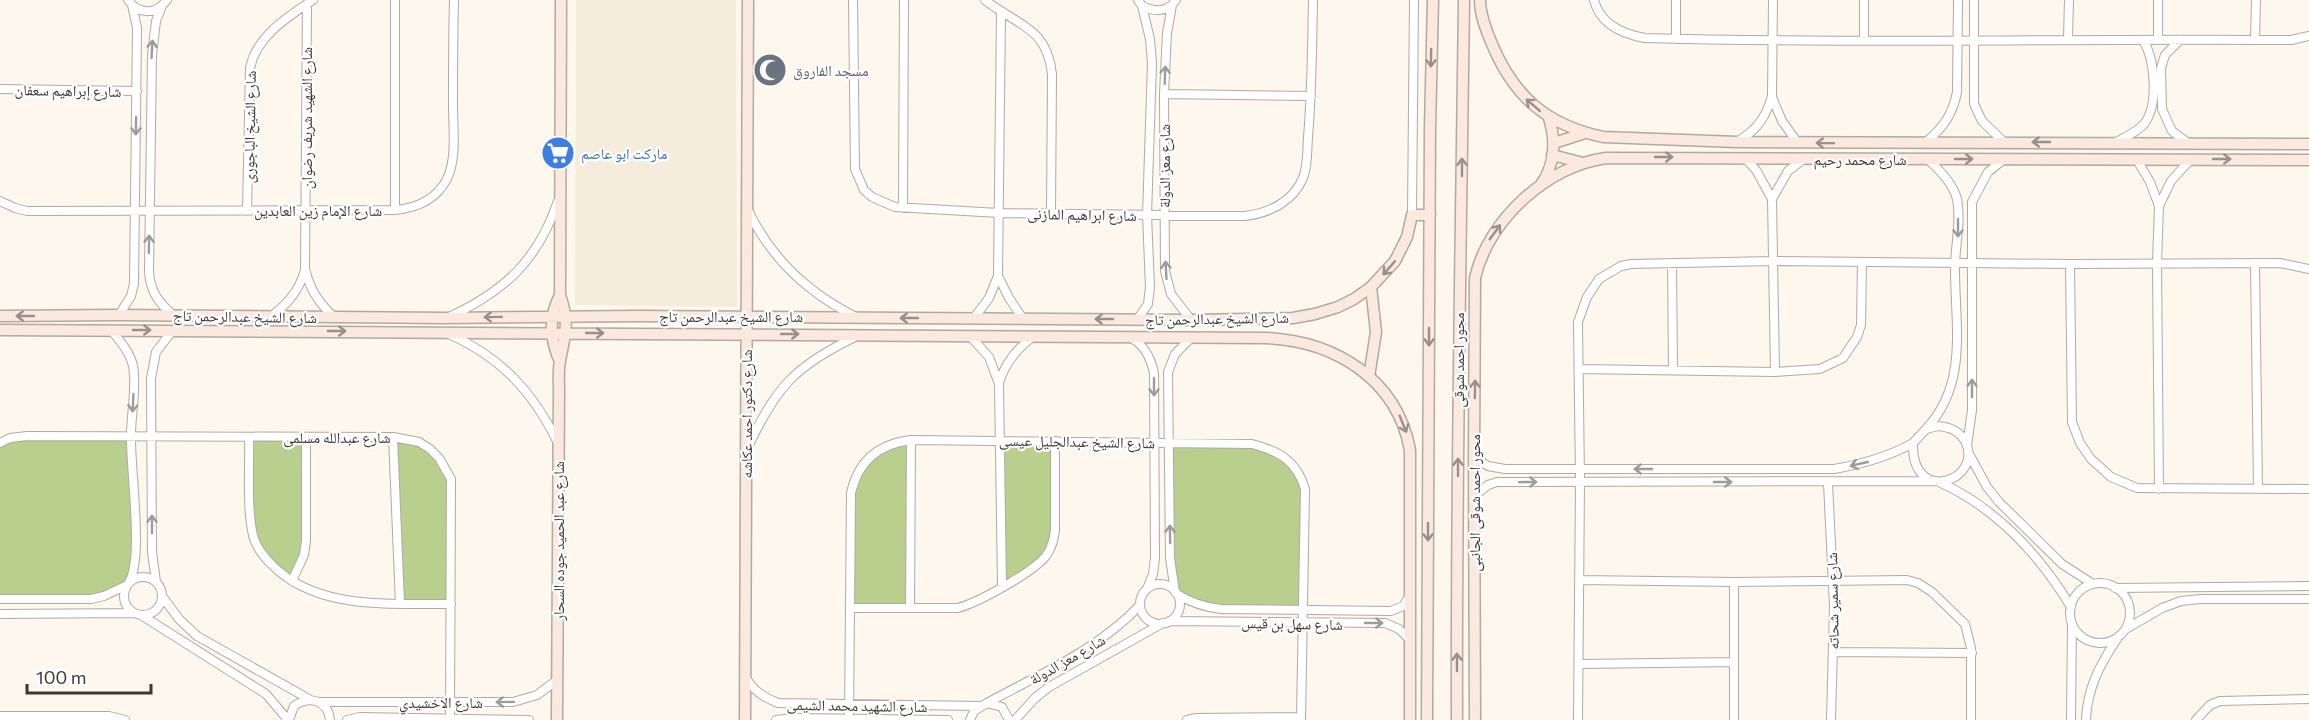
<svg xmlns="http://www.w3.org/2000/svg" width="2309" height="720" font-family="Commissioner,'Noto Naskh Arabic',sans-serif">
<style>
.built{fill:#f6ecdc}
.park{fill:#b9cf8e}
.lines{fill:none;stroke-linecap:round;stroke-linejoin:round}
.street-casing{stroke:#b0aaa1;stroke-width:10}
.secondary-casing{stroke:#b0aaa1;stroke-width:13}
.street{stroke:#fff;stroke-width:8}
.secondary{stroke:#fbe8df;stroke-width:10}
.oneway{stroke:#9c9c9a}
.oneway2{stroke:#9a908a}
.labels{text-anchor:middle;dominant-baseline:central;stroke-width:4.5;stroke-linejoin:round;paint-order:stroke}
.worship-label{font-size:15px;fill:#5b616d;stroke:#fff;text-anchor:start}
.street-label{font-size:15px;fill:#3a3834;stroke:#fff}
.shop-label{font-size:15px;fill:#366cbe;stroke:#fff;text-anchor:start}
</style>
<rect width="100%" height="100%" fill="#fdf7ed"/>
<path class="built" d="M576 0H736L737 307 575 305Z"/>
<path class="park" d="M131 435 136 553 127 585 104 596 0 599V446L10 438Z
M306 437V541L292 581 261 552 254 539 249 438Z
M393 437 407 439 439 458 451 479V604H400Z
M911 440 910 608H850L851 493 870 455Z
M1001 440 1055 441V530L1048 553 1002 586Z
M1168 443 1252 444 1279 453 1302 478V610L1221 609 1175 592 1173 581Z"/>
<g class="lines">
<defs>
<path id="street" d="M128 0C139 15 156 15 167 0
M853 0 855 169 864 190 872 197 895 207 999 213 1245 216C1269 213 1293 202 1303 178 1308 166 1307 150 1308 137 1312 92 1312 46 1313 0
M985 0C1018 26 1047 27 1052 74L1051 212
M1138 0 1142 6C1155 12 1167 13 1176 0
M1594 0C1600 24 1622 34 1645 38 1860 44 2076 38 2291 40L2309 36
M1676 0V39
M1974 0V104L1982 121 2004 142
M2158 0V40
M307 4 305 269C310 290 319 303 334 317
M1172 5 1167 33 1164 94 1165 271 1171 294 1191 320
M162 6 156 21 152 55 149 271C150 291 158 302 173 315
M2068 39 2069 0
M1864 40V0
M2180 40 2165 55 2161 68 2162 109 2172 131 2188 143
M2255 40 2256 0
M0 89 137 91
M1164 94 1311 96
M1772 97 1782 121 1798 143
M1738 141C1757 130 1766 117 1772 96L1773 0
M1926 142C1943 128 1953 114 1957 92L1958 0
M2116 142C2126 137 2137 132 2144 124 2159 105 2155 59 2143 40
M1745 158 1756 170 1772 199
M2137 160 2150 182 2159 206 2157 262 2159 489
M0 201 15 208 27 211 395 210C417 208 436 200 447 179 457 158 453 129 453 106 453 71 453 35 454 0
M2159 206 2171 181 2190 160
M903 208 904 0
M395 210V0
M748 210C771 259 808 293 856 317
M247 211 250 68C256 37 287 17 313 0
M1412 215 1414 0
M1672 263 1673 370
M2255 263 2258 489
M2070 264 2072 422 2080 443 2091 459 2111 477 2137 488 2309 489
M998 276 1009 298 1023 319
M119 315 131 296 134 284 137 28 132 5
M272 316C288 303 299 291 305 270
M449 317C505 291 538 260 558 201
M974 318 989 298 998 276 1001 12
M1137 320 1148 304 1150 287 1147 215 1152 63 1150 39 1142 6
M111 330C120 341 130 352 133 366 137 388 131 413 131 435 130 468 144 558 129 582
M449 334C502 358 533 392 558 443
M970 336 989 357 999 384 1002 586
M1131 338C1145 345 1151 359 1154 373L1155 558 1153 574 1147 589
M1579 369 1775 372 1820 369 1843 358 1857 337 1861 325 1862 262
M1775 372 1772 199 1788 171 1805 158
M999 383C1005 363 1017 348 1034 336
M1938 426C1949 427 1959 430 1965 441 1985 480 1911 507 1913 443L1926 429Z
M1926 429C1970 382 1954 322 1955 263 1956 243 1961 220 1957 199 1953 183 1940 170 1927 159
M393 437 400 604
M249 438C250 467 246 511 254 539 257 548 265 558 272 565 318 611 391 603 451 604
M0 443 10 438 27 436 393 437 419 442 430 449 439 458 451 479 450 720
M1967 446 1972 410V202L1988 172 2003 160
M748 447C776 387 795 366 855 337
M1968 452 1987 487 1999 502 2062 564 2093 584
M1474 457 1488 466 1505 469H1834C1863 464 1888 457 1913 443
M1939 482C1995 507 2040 555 2071 607
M1828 483 1834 606 1831 720
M1474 496 1488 485 1497 482 1934 481
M124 596a19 19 0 1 1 38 0a19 19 0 1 1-38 0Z
M1580 580 1734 582 1907 580 1918 583 1932 592 1965 624 1971 648V720
M292 581 304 555 306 541V437
M156 582 152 552 151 378 156 352 173 330
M1734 582V720
M2070 613a30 30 0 1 1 60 0a30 30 0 1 1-60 0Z
M1140 604a20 20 0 1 1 40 0a20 20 0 1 1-40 0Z
M2115 588 2309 586
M1175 592 1170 558 1168 372 1175 354 1191 338
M1177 594C1191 603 1204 607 1221 609L1391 611 1403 606 1409 597
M162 596 179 619 197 636 309 699
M0 599H91L104 596 127 585
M850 608H958C979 602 1032 573 1046 556 1052 548 1054 539 1055 530V441
M910 608 911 440
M0 614 134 613
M141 615 266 694 288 720
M1169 621 1385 623 1399 629 1410 640
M2126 629 2162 608 2181 601 2200 599H2309
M1833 652 1972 653
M1580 664 1734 662
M746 678C754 691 763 697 778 703L980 706
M319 702H513L537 695 557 680
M987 703C1040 674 1098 650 1140 605
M0 716H109L125 720
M289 720 294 706C309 695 328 700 330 720
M347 720 360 717 529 720
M776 720 793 718 948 720
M849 720 851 493C858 461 878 444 911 440L1252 444C1279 451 1297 461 1305 489L1301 720
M970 720 974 711 987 703 1002 707 1009 720
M1015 720 1035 698 1049 687 1163 623
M1187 720 1196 718 1301 717
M1578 720 1580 481 1578 322 1587 297 1599 279 1621 266 1631 264 1773 261 2070 264 2280 263 2309 269
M2071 720 2072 624
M2086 720C2087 689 2100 664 2117 639
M2196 720 2210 705 2220 701 2309 699"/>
<path id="secondary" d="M1480 0C1480 15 1486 30 1492 44 1514 97 1547 125 1603 137L1737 142 2309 144
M1554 143 1585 133
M1552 155 1583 163
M1540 186C1555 166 1556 141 1549 118
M0 316 119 315 445 318 639 316 1191 320 1293 318 1315 314 1338 307 1354 299 1371 287 1395 261 1407 237 1412 215H1430
M0 330 1266 338C1335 341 1397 379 1410 450V720
M560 362C550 339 548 318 560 295
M1369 377 1376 332 1371 287
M557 720 559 390C559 381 558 371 560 361 565 333 570 324 560 295L561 0
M745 720 748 0
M1427 720 1430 129 1433 0
M1457 720C1456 480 1461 240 1464 0
M1475 720 1474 457 1475 278C1488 220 1547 166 1606 158L2309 160"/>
</defs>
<use href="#street" class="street-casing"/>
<use href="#secondary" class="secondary-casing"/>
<use href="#street" class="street"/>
<use href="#secondary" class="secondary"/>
</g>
<defs><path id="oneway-shaft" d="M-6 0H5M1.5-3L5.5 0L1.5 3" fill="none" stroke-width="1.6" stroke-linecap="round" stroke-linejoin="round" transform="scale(1.5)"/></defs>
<g class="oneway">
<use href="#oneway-shaft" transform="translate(152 49) rotate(-87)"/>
<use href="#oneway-shaft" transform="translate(1165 75) rotate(-88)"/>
<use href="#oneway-shaft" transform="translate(136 126) rotate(91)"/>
<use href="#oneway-shaft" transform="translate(1958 228) rotate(90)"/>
<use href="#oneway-shaft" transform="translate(149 244) rotate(-89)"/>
<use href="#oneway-shaft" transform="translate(1166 270) rotate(-93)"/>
<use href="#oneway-shaft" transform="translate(1154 387) rotate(90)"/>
<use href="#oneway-shaft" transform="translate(1972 388) rotate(-90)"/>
<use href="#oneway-shaft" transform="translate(133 403) rotate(93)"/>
<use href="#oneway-shaft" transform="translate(1859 464) rotate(167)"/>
<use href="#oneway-shaft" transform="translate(1643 469) rotate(-180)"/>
<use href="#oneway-shaft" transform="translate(1528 482) rotate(-1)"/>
<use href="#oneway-shaft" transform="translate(1723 482)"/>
<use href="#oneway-shaft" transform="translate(152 524) rotate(-90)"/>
<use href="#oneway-shaft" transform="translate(1170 534) rotate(-91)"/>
<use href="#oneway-shaft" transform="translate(1374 623)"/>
<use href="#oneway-shaft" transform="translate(505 702) rotate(179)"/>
</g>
<g class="oneway2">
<use href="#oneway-shaft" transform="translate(1431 58) rotate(91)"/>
<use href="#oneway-shaft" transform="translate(1533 105) rotate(-139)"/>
<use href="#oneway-shaft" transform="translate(2041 142) rotate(180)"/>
<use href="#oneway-shaft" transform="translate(1825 143) rotate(-179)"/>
<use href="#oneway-shaft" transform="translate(1664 157)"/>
<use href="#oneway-shaft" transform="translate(1964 159)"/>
<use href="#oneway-shaft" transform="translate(2222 159)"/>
<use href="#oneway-shaft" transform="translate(1462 167) rotate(-90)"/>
<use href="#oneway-shaft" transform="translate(1495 232) rotate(-54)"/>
<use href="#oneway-shaft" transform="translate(1389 268) rotate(131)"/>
<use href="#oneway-shaft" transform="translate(25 316) rotate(180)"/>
<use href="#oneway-shaft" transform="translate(493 317) rotate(179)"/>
<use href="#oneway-shaft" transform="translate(909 318) rotate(-180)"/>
<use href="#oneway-shaft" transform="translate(1104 319) rotate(-180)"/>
<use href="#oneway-shaft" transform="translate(142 330)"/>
<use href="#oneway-shaft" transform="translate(337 331)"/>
<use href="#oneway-shaft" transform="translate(595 333)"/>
<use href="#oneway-shaft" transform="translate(790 334)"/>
<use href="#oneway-shaft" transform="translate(1429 337) rotate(90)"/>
<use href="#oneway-shaft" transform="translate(1475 389) rotate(-89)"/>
<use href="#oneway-shaft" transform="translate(1403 424) rotate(68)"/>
<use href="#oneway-shaft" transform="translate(1458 467) rotate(-90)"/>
<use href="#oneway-shaft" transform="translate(1428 532) rotate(90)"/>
<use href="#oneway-shaft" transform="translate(1457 662) rotate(-90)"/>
</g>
<defs>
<symbol id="mosque-disc" viewBox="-11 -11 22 22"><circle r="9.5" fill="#6b7280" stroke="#fff"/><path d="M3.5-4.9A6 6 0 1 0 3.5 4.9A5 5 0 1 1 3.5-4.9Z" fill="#fff"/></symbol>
<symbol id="supermarket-disc" viewBox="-11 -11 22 22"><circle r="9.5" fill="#3f7fe0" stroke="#fff"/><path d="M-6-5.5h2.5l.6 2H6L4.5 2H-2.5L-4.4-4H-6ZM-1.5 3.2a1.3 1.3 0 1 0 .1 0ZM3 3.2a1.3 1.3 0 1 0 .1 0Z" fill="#fff"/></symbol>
</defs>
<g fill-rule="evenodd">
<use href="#mosque-disc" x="751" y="51" width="38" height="38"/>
<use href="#supermarket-disc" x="539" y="134" width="38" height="38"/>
</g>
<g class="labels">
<g class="worship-label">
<text x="793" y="70">مسجد الفاروق</text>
</g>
<g class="street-label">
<text transform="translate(68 90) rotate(1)">شارع إبراهيم سعفان</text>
<text transform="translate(306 118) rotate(-90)">شارع الشهيد شريف رضوان</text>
<text transform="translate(249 127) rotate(-89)">شارع الشيخ الباجورى</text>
<text x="1860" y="159">شارع محمد رحيم</text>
<text transform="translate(1164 166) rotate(-90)">شارع معز الدولة</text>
<text x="318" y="210">شارع الإمام زين العابدين</text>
<text transform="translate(1082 214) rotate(1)">شارع ابراهيم المازنى</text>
<text transform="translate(245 316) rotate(1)">شارع الشيخ عبدالرحمن تاج</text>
<text x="731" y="316">شارع الشيخ عبدالرحمن تاج</text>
<text transform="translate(1217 318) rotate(-1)">شارع الشيخ عبدالرحمن تاج</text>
<text transform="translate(1458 360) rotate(-90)">محور احمد شوقى</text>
<text transform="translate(746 414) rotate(-90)">شارع دكتور احمد عكاشه</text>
<text x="337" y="437">شارع عبدالله مسلمى</text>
<text transform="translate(1077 441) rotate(1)">شارع الشيخ عبدالجليل عيسى</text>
<text transform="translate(1474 503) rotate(-90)">محور احمد شوقى الجانبى</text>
<text transform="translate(558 541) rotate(-90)">شارع عبد الحميد جوده السحار</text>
<text transform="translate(1832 601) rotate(-91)">شارع سمير شحاته</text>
<text transform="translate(1292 623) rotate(1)">شارع سهل بن قيس</text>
<text transform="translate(1067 659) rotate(-30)">شارع معز الدولة</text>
<text x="441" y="702">شارع الاخشيدي</text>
<text transform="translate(857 705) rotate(1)">شارع الشهيد محمد الشيمى</text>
</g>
<g class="shop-label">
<text x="581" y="153">ماركت ابو عاصم</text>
</g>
</g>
<path d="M27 684v9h124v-9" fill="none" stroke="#3a3834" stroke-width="3"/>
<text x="36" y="684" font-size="18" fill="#3a3834" stroke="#ffffff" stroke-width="4.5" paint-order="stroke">100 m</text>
</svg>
